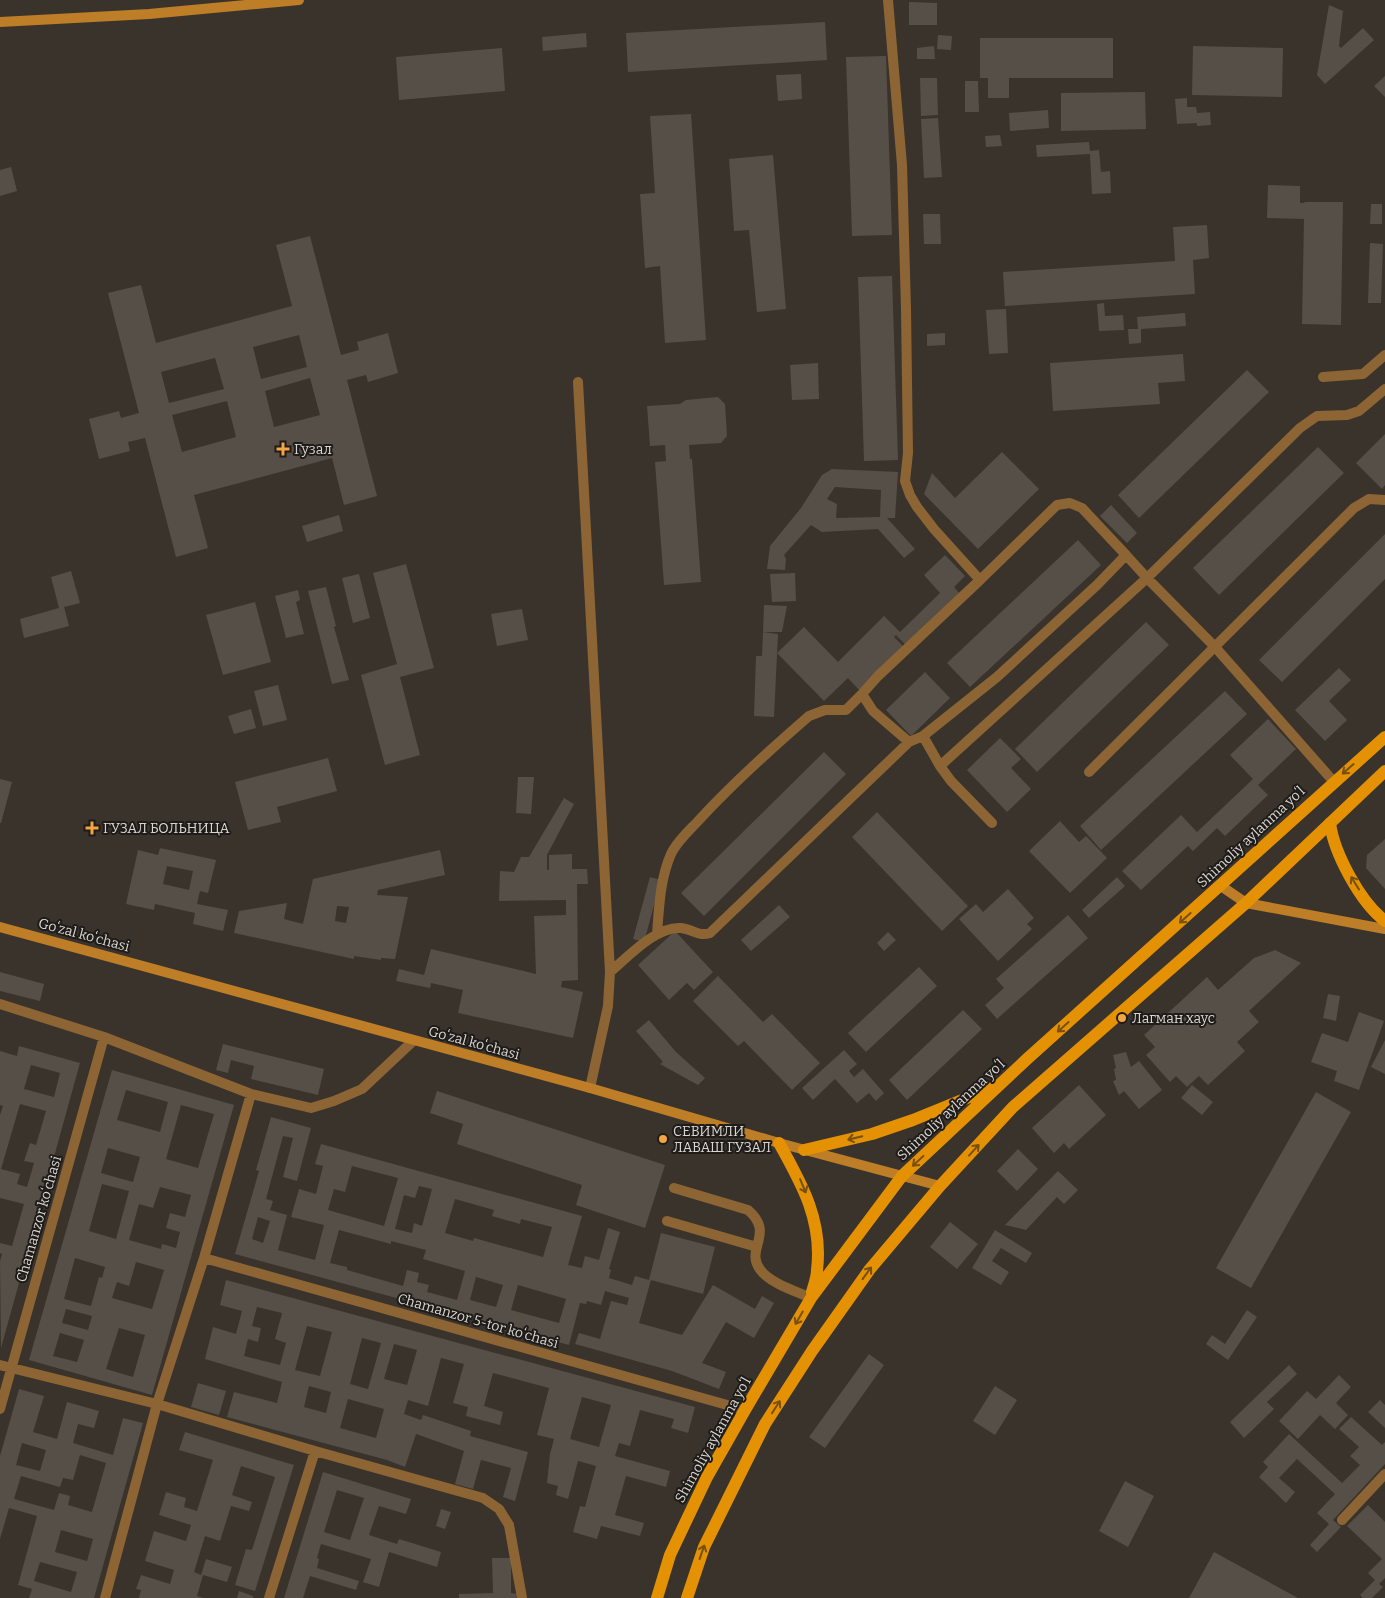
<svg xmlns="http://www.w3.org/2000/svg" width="1385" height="1598" font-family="Bitter,serif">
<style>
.building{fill:#554f48;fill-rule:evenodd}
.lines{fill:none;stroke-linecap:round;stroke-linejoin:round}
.street{stroke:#8d6534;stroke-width:10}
.secondary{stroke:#be7e27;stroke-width:10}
.primary{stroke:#e49104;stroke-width:12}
.oneway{stroke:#77500f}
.poi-dot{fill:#f2a541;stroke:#1e1b18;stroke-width:2}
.labels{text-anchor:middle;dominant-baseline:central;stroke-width:4;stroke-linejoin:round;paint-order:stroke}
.poi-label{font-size:14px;fill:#dad7d3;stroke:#1e1b18;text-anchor:start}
.street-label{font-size:14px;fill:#dad7d3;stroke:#1e1b18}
</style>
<rect width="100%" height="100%" fill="#39332c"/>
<path class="building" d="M909 2 937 3V25H909Z
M1329 5 1343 11 1339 46 1341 48 1363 28 1374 40 1325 84 1317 75Z
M825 22 827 60 628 72 626 33Z
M586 33 587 47 543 51 542 37Z
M938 35 952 36 951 50 937 49Z
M980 38H1113V78H1009V98H988V78H980Z
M934 46 935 59H917V48Z
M1193 46 1283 48 1282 97 1192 95Z
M502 48 505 91 399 100 396 57Z
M886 56 892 235 852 236 846 57Z
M801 74 802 99 778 101 776 75Z
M1385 76V97L1374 86Z
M920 78H937L938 115 921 116Z
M965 81H978L979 112H965Z
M1145 92 1146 129 1061 131V93Z
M1187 98V107H1196L1197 113 1210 112 1211 125 1197 126V123L1177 124 1175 99Z
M1048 110 1049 128 1010 131 1009 113Z
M691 114 706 340 665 343 660 266 645 268 640 194 655 193 650 116Z
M938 118 942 177 924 178 921 119Z
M1000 135 1002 146 986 147 985 136Z
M1089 142 1090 151 1099 150 1101 172 1110 171 1111 193 1092 194 1090 154 1037 157 1036 145Z
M773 155 786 309 757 312 749 230 734 231 729 159Z
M11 167 17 191 0 196V170Z
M1268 185 1300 186V203H1305L1304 202H1343L1341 325 1302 324 1304 219 1267 218Z
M1371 204H1382V224H1370Z
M923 214H940L941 244H924Z
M1207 225 1209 258 1193 260 1195 294 1005 306 1003 272 1175 261 1173 227Z
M310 236 341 355 359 350 357 342 388 333 398 373 368 382 366 375 347 380 377 496 344 505 332 458 194 495 208 548 176 557 145 438 128 442 130 451 99 459 89 419 119 411 121 418 139 413 108 293 141 285 156 343 292 306 276 245ZM299 335 307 367 261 379 253 347ZM215 358 224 389 169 403 161 372ZM310 378 320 415 274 427 265 391ZM227 401 236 437 182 452 172 415Z
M1370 243 1383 244 1381 303H1368Z
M892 276 898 460 864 461 858 277Z
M1104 303 1105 316 1123 315 1124 330 1099 331 1097 304Z
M1006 309 1008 353 989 354 986 310Z
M1185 313 1186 326 1141 329V343L1129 344 1128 329H1138L1137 317Z
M945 333V345L927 346V334Z
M1183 354 1185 381 1158 383 1160 404 1053 411 1050 363Z
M818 363 819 399 792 400 790 365Z
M1247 370 1269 392 1139 518 1118 495Z
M718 397 725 404 727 436 721 443 689 445 690 459H692L701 582 664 585 655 462 666 461 665 445 650 446 647 406 680 404 686 400Z
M1385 434V485L1382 489 1356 463Z
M1318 447 1344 473 1219 595 1193 568Z
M1002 452 1039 489 978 549 924 494 932 473 955 498Z
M832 469 898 472 895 518H887L915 549 904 558 878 529 822 532 811 525 784 555 786 559 785 570 767 569 770 546 801 508 822 475ZM835 487 881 490 880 517 836 518 837 504 827 499Z
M1111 505 1137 533 1127 543 1100 516Z
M339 515 343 531 307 542 302 526Z
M1385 534V579L1282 682 1259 660Z
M1078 540 1101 565 970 687 947 663Z
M945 555 965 576 954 587 960 594 906 645 896 635 894 637 904 647 860 691 848 678 824 701 777 653 804 627 838 662 884 616 900 632 940 593 924 575Z
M406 564 434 668 400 677 420 755 385 765 361 675 397 664 373 573Z
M71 571 80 603 64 607 69 626 24 638 20 619 59 608 51 577Z
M795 573 796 601 772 602 770 574Z
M359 574 370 618 353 623 342 578Z
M326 587 336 626 334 627 349 680 332 684 308 591Z
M298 590 300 600 296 602 304 634 286 638 275 596Z
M255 602 271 662 223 675 206 615Z
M764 605 787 606 782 632H763Z
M522 609 528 640 497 646 491 614Z
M1146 622 1169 645 1037 772 1015 749Z
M763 632 778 634 774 717 754 716 756 656H762Z
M1339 668 1351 680 1329 701 1347 720 1325 741 1295 710Z
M925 672 950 698 911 736 886 710Z
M278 685 287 720 263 726 254 691Z
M1225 691 1247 714 1101 850 1080 826Z
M251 709 256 728 234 734 228 716Z
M1268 719 1296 749 1258 785 1268 795 1225 836 1217 828 1193 851 1188 846 1141 890 1122 871 1181 815 1197 832 1253 779 1230 755Z
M1000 738 1021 759 1011 768 1031 789 1007 812 967 770Z
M824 752 846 774 704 916 681 893Z
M328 758 337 791 277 807 281 822 248 830 235 782Z
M518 777H534L531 814 516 813Z
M0 779 12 782 1 823H0Z
M564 798 574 804 547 855V870H549V855L572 854V869H587L588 884H577L578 980 562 981 561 987 583 992 573 1038 458 1013 463 990 431 983 430 988 396 981 399 969 424 975 431 949 536 974 534 916 566 915V900L499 901 500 871 514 872 521 857H529Z
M877 812 968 906 942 931 852 837Z
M1060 821 1079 842 1086 836 1107 858 1070 893 1029 851Z
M1385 839V889L1366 868 1367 855Z
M160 848 216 860 208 893 200 891 197 904 228 910 223 931 193 924 195 913 155 904 154 910 126 904 138 850 158 855ZM167 866 193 871 189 890 163 884Z
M440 850 445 875 378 890 377 895 408 897 395 959 381 958V960L354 956V959L234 933 239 911 287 903 284 919 303 924 313 879ZM337 906 349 907 346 923 335 921Z
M650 877 661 880 644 942 633 939Z
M1117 877 1125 886 1089 918 1082 910Z
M1008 889 1034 918 1027 924 1032 929 998 961 959 919 976 904 983 912Z
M779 905 790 917 751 951 741 940Z
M1068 915 1088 938 997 1019 985 1005 1004 988 996 979Z
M675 931 713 972 694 990 687 983 669 1000 638 965Z
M888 932 896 940 884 951 877 943Z
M1275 950 1301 963 1249 1011 1259 1022 1237 1042 1245 1051 1208 1085 1199 1076 1187 1087 1176 1076 1170 1082 1146 1055 1155 1047 1144 1035 1207 977 1218 990 1254 958Z
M919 967 937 986 866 1052 848 1033Z
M0 972 44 984 40 1001 0 991Z
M718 976 763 1022 772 1014 820 1063 792 1090 744 1041 738 1046 693 1001Z
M1328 994 1340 996 1336 1021 1323 1018Z
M963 1010 982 1029 907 1100 889 1080Z
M1359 1012 1384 1021 1359 1090 1334 1081 1337 1071 1311 1062 1322 1033 1348 1042Z
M649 1020 676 1052 705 1078 698 1085 660 1064 663 1062 636 1031Z
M1385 1040V1074L1371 1067Z
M223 1044 324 1069 318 1095 251 1079 254 1066 231 1060 228 1073 216 1070Z
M19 1046 80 1063 1 1348 0 1261 2 1254 0 1253V1243L12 1246 24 1204 0 1198V1115L3 1106 0 1105V1051L17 1056ZM31 1065 60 1073 54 1097 24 1089ZM20 1104 46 1111 36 1145 30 1143 24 1161 34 1163 27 1187 17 1184 20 1174 1 1169Z
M844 1050 857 1064 849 1071 854 1077 863 1069 884 1093 876 1101 869 1093 857 1103 835 1079 813 1100 802 1088Z
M1126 1052 1131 1067 1139 1061 1162 1090 1139 1109 1124 1091 1119 1095 1113 1081 1116 1080 1114 1069 1116 1068 1113 1055Z
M112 1070 234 1105 152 1395 29 1360ZM126 1090 168 1102 160 1132 117 1120ZM181 1105 214 1114 198 1168 166 1159ZM108 1148 140 1157 133 1182 101 1173ZM102 1184 129 1191 116 1239 89 1231ZM160 1187 191 1195 185 1217 170 1213 166 1228 180 1232 176 1248 162 1244 161 1249 129 1240 139 1204 153 1208ZM75 1258 105 1267 102 1278 99 1277 91 1306 64 1299ZM136 1262 164 1270 152 1309 112 1298 117 1282 129 1286ZM66 1309 92 1316 88 1330 62 1323ZM119 1328 145 1335 133 1377 106 1369ZM60 1333 84 1340 77 1362 53 1356Z
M1079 1085 1106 1115 1069 1149 1064 1143 1054 1153 1032 1128Z
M1192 1085 1213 1102 1202 1115 1181 1098Z
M437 1091 665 1165 645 1228 576 1205 582 1185 457 1144 463 1124 430 1113Z
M1316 1092 1351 1112 1251 1288 1216 1268Z
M271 1117 311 1128 297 1181 283 1177 293 1138 283 1136 266 1199 273 1201 270 1210 287 1215 278 1250 315 1260 324 1225 291 1217 299 1189 316 1194 323 1166 315 1164 321 1144 582 1216 568 1265 582 1268 585 1256 599 1260 608 1228 620 1232 609 1269 611 1270 609 1278 632 1285 635 1276 649 1280 661 1233 715 1247 703 1294 651 1280 639 1323 682 1335 713 1285 755 1309 762 1296 774 1303 754 1338 726 1322 702 1363 726 1372 719 1389 672 1371 575 1344 579 1333 600 1339 611 1301 627 1305 629 1298 605 1291 601 1305 587 1301 586 1304 580 1303 569 1345 235 1254 259 1171 256 1170ZM352 1166 398 1178 384 1226 328 1210 334 1189 345 1192ZM419 1186 432 1189 422 1226 414 1223 412 1233 395 1229 404 1195 415 1198ZM455 1199 494 1210 492 1216 520 1224 521 1219 552 1227 543 1257 474 1238 473 1241 445 1233ZM258 1217 270 1221 263 1243 252 1239ZM339 1230 391 1244V1241L426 1250 423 1259 465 1271 457 1300 427 1292 429 1285 417 1282 419 1273 407 1270 403 1286 347 1270V1267L330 1263ZM476 1277 503 1285 496 1307 470 1300ZM518 1285 566 1299 559 1323 511 1310Z
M1018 1149 1038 1169 1017 1191 997 1171Z
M1058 1171 1078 1190 1064 1204 1057 1197 1026 1230 1005 1225Z
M950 1222 978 1244 957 1269 930 1247Z
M995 1230 1032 1253 1026 1263 1001 1248 992 1261 1009 1272 1001 1285 972 1268Z
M226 1280 695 1407 688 1433 671 1428 674 1419 640 1410 630 1446 619 1443 615 1456 670 1471 666 1487 626 1476 615 1515 644 1523 640 1536 601 1526 597 1539 573 1532 580 1506 585 1507 596 1466 578 1461 568 1499 556 1495 558 1486 547 1483 550 1454 554 1439 537 1435 549 1388 493 1373 484 1406 503 1412 500 1425 466 1416 468 1407 453 1403 464 1364 441 1358 428 1406 408 1400 404 1414 421 1420 423 1415 471 1431 470 1436 528 1452 515 1501 503 1497 511 1468 481 1460 473 1489 455 1484 464 1451 416 1434 405 1467 387 1460 227 1417 234 1392 277 1403 282 1382 205 1359 213 1327 236 1334 242 1311 220 1305ZM257 1307 282 1313 275 1339 286 1343 280 1365 244 1356 248 1339 258 1342 261 1328 252 1326ZM307 1326 332 1332 320 1376 295 1370ZM362 1338 381 1343 368 1389 350 1384ZM394 1344 417 1350 407 1385 384 1379ZM309 1386 331 1392 326 1413 304 1407ZM582 1397 611 1405 599 1447 570 1439ZM348 1399 384 1409 376 1438 340 1428Z
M1247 1310 1257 1317 1228 1360 1206 1344 1212 1335 1225 1344Z
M869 1354 884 1365 825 1448 809 1437Z
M1289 1365 1297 1374 1267 1402 1274 1409 1244 1438 1230 1422Z
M1339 1375 1351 1387 1336 1403 1348 1415 1335 1429 1320 1415 1298 1439 1279 1421 1307 1391 1316 1399Z
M198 1383 226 1391 219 1415 191 1407Z
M995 1386 1017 1400 995 1435 973 1421Z
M19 1389 44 1396 33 1432 57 1439 67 1402 99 1411 94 1428 78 1424 73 1443 113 1455 123 1418 143 1423 94 1598H29L32 1589 18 1585 37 1516 9 1508 0 1539V1456ZM22 1443 46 1450 40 1471 16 1465ZM80 1455 106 1463 92 1512 68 1505 70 1496 59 1493 54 1510 14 1499 21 1476 60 1487 63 1478 73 1480ZM61 1530 93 1539 87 1561 55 1552ZM40 1562 77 1572 71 1592 34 1581Z
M1380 1400 1385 1405V1428L1368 1412Z
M1351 1417 1382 1445 1385 1442V1464L1333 1520 1341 1527 1317 1552 1310 1545 1329 1524 1317 1513 1335 1494 1297 1459 1279 1478 1295 1492 1286 1503 1259 1477 1268 1467 1263 1462 1289 1434 1342 1483 1360 1465 1350 1456 1359 1447 1339 1429Z
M185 1432 294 1465 255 1591 235 1585 246 1549 252 1550 275 1477 241 1466 232 1495 252 1502 249 1511 231 1506 220 1541 205 1536 194 1572 201 1575 206 1559 232 1567 227 1582 203 1575 197 1596 204 1598H139L141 1590 136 1589 141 1575 170 1584 174 1570 145 1561 154 1531 186 1541 191 1525 159 1515 166 1492 186 1498 184 1507 197 1511 213 1460 179 1450Z
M323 1472 411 1499 406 1514 379 1506 369 1535 397 1544 399 1539 441 1552 437 1567 389 1552 379 1587 363 1582 371 1559 321 1544 317 1558 319 1559 317 1568 359 1581 356 1590 310 1576 303 1598H284ZM337 1490 364 1498 350 1540 324 1532Z
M1125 1481 1154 1496 1128 1547 1099 1531Z
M1368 1505 1385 1522V1578L1379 1584 1383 1587 1372 1598H1363L1360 1595 1375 1580 1368 1573 1382 1559 1347 1526Z
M441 1509 451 1512 445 1529 436 1526Z
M1214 1552 1298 1598H1189Z
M492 1558H511V1593L517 1594 516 1598H459V1594L493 1593Z
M239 1591 253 1596V1598H237Z"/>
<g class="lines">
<path class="street" d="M888 0 902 165 906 309 908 453 905 481 910 495 917 507 934 529 980 580 878 676 862 694 873 711 909 742
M1323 377 1363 374 1385 355
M578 382 610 972 608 1006 590 1088
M1126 555 1147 578 1300 428 1317 416 1347 415 1359 411 1385 389
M923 736 940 766
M1089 772 1354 508 1369 499 1385 500
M992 823 951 781 940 766 1147 578 1215 647 1334 782
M657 934C659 908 660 879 671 854 677 841 690 830 700 819 734 782 771 749 809 716L825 710H846L862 694
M610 972C628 957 656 926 681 928 693 929 698 937 710 933L909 742 923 736 997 677 1097 585 1126 555 1082 508 1070 503 1057 505 980 580
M0 1004 104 1037 251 1094 311 1108 334 1101 362 1089 413 1041
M674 1188 748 1210C777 1235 741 1250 763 1273 775 1285 796 1291 811 1298
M667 1221 757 1247
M204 1258 745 1410
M0 1365 157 1404 315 1451 483 1498 499 1509 509 1525 522 1598
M0 1409 104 1037
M1342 1520 1385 1474
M105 1598 157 1404 204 1258 251 1094
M269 1598 315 1451"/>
<path class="secondary" d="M0 22 149 14 299 0
M1221 886 1246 903 1385 929
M0 927 590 1088 779 1143 940 1186"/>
<path class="primary" d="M1330 823C1334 853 1360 902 1385 921
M779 1143C802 1184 823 1221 817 1270 817 1277 814 1285 812 1292
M804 1150 872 1134 913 1120 994 1087
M657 1598 670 1555 707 1477 745 1410 811 1298 902 1176 1027 1059 1385 737
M687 1598 704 1547 765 1424 812 1351 870 1269 940 1186 1013 1107 1246 903 1385 771"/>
</g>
<defs><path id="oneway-shaft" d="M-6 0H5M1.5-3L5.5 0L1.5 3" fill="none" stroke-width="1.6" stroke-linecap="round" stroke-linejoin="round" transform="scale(1.25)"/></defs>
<g class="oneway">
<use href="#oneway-shaft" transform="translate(1348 769) rotate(139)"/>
<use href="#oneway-shaft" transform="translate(1355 883) rotate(-122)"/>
<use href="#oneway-shaft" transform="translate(1185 918) rotate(138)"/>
<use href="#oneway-shaft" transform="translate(1063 1027) rotate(138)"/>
<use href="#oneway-shaft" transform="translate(855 1138) rotate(167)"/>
<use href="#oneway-shaft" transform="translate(974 1150) rotate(-48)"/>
<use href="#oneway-shaft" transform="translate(918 1161) rotate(137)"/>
<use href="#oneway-shaft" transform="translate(803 1186) rotate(67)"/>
<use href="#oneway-shaft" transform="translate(867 1273) rotate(-54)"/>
<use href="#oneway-shaft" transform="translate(799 1318) rotate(120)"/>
<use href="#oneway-shaft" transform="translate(776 1407) rotate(-57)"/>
<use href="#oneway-shaft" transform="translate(702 1552) rotate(-71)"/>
</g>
<g class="poi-dot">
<path d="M280.5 441.5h5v5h5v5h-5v5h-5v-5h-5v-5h5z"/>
<path d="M89.5 820.5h5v5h5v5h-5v5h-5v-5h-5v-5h5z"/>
<circle cx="1122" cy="1018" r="5"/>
<circle cx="663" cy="1139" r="5"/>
</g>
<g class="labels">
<g class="poi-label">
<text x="294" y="449">Гузал</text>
<text x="103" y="828">ГУЗАЛ БОЛЬНИЦА</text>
<text x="1132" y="1018">Лагман хаус</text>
<text x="673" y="1131">СЕВИМЛИ<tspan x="673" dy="16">ЛАВАШ ГУЗАЛ</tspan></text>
</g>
<g class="street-label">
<text transform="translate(1251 837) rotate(-43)">Shimoliy aylanma yoʻl</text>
<text transform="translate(84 935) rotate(15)">Goʻzal koʻchasi</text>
<text transform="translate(474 1043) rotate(15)">Goʻzal koʻchasi</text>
<text transform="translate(951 1110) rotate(-43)">Shimoliy aylanma yoʻl</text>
<text transform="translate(39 1219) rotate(-74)">Chamanzor koʻchasi</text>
<text transform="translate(478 1321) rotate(16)">Chamanzor 5-tor koʻchasi</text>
<text transform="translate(713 1440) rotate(-61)">Shimoliy aylanma yoʻl</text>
</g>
</g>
</svg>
